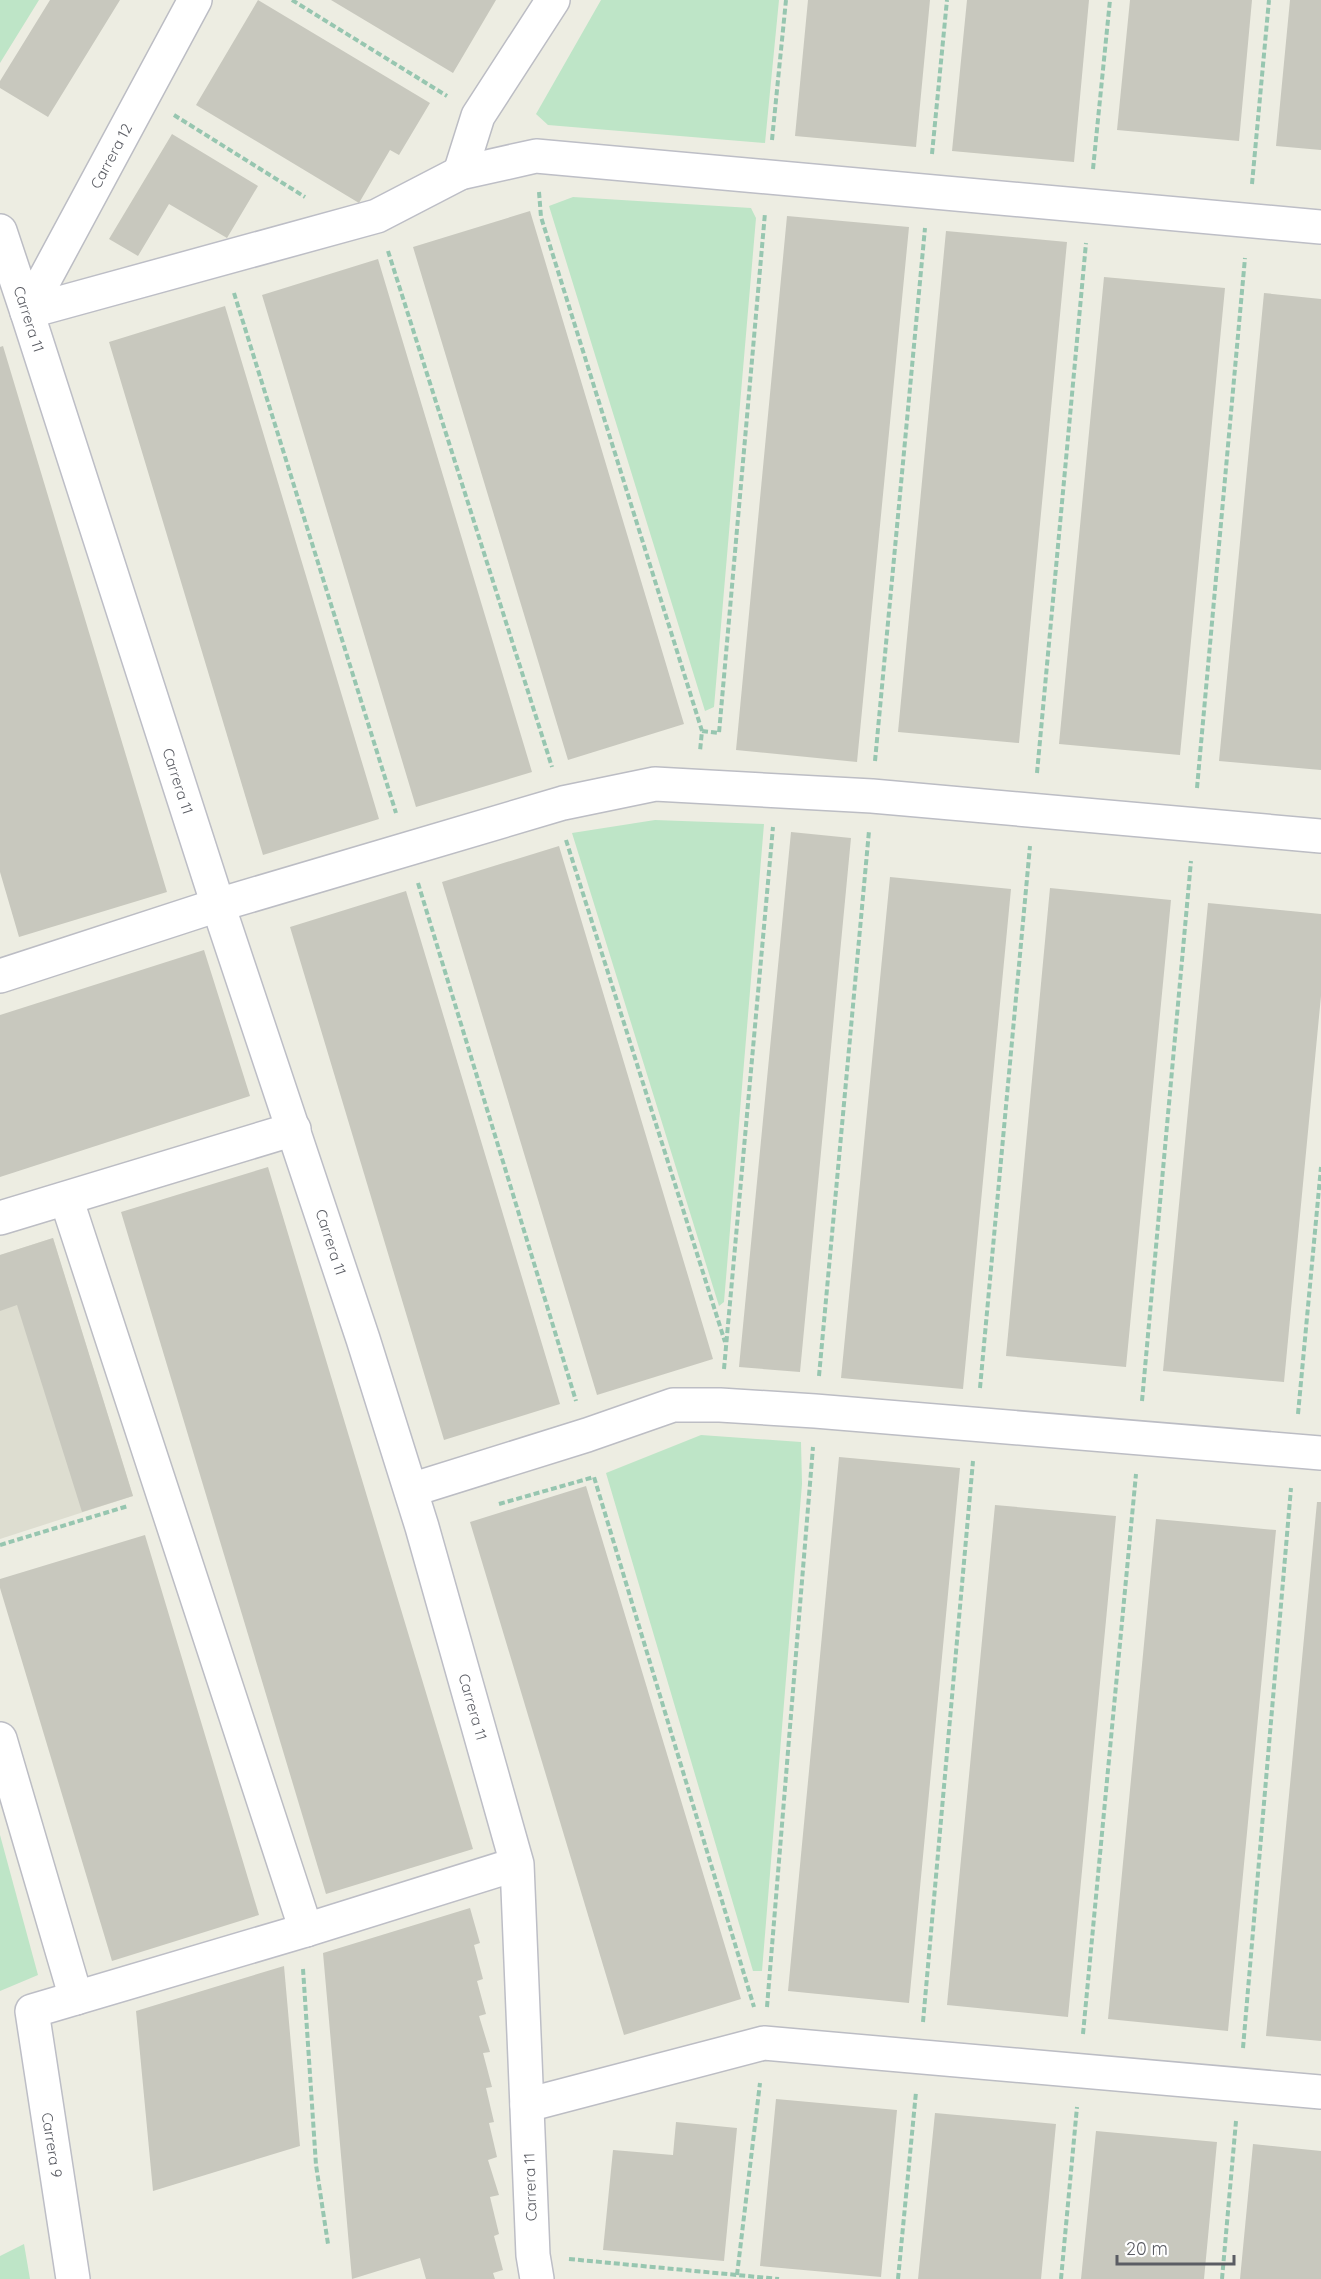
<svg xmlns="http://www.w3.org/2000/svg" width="1321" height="2279" font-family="Quicksand,sans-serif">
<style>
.education{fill:#ddddd0}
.green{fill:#bee5c7}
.building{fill:#c8c8be}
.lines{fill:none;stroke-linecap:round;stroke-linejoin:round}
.street-casing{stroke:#bcbdc4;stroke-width:36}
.secondary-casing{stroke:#bdbec6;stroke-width:36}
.path{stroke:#97c6b0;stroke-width:4;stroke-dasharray:6 3;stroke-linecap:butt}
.street{stroke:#fff;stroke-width:33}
.secondary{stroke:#fff;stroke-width:33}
.labels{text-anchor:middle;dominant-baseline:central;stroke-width:4.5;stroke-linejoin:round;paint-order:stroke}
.street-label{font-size:15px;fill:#5a5c63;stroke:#fff}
</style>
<rect width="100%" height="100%" fill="#edede2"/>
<path class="education" d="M53 1238 133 1496 0 1539V1255Z"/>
<path class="green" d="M0 0H39L0 63Z
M601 0H779L765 143 548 125 536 114Z
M573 197 751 208 756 218 714 707 705 711 549 206Z
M655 820 764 824 724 1302 719 1306 572 833Z
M701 1435 801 1442 802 1484 762 1971H753L606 1473Z
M0 1835 38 1975 0 1991Z
M24 2244 30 2279H0V2256Z"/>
<path class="building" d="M50 0H120L48 117 0 88V81Z
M258 0 430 103 399 155 390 150 359 203 196 105Z
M331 0H496L453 73Z
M808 0H930L916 147 795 136Z
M967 0H1089L1074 162 952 151Z
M1130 0H1252L1239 141 1117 130Z
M1290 0H1321V150L1276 146Z
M172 134 258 186 227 238 169 204 138 256 109 239Z
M530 211 684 724 568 760 413 247Z
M787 216 909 227 857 762 736 750Z
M946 231 1067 242 1019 743 898 732Z
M378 259 532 772 416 807 262 295Z
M1104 277 1225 288 1180 755 1059 744Z
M1264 293 1321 299V770L1219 761Z
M225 306 379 819 263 855 109 342Z
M3 346 167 892 19 937 0 872V347Z
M791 832 851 838 800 1372 739 1367Z
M559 846 713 1359 597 1395 442 882Z
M890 877 1011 889 963 1389 841 1378Z
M1050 888 1171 900 1126 1367 1006 1356Z
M406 891 560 1404 444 1440 290 927Z
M1208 903 1321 914V996L1284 1382 1163 1371Z
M204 950 250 1096 0 1177V1015Z
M268 1167 473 1849 326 1894 121 1212Z
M53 1238 133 1496 82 1512 17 1305 0 1311V1255Z
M839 1457 960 1468 909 2003 788 1991Z
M586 1486 741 1999 624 2035 470 1522Z
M1317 1502H1321V2041L1266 2036Z
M995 1505 1116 1516 1068 2017 947 2005Z
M1156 1519 1276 1530 1228 2031 1108 2019Z
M145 1535 259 1915 112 1961 0 1588V1579Z
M470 1908 480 1943 474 1945 483 1979 477 1981 486 2014 479 2016 490 2052 483 2053 492 2087 486 2088 494 2122 489 2123 497 2157 488 2160 499 2195 490 2197 499 2234 494 2236 503 2270 493 2273 495 2279H426L420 2258 352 2279 323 1953Z
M284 1966 300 2146 153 2191 136 2011Z
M776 2099 897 2110 881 2277 760 2266Z
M935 2113 1056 2124 1041 2279H918Z
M676 2122 737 2128 724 2261 603 2250 613 2150 673 2155Z
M1096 2131 1217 2142 1204 2279H1081Z
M1253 2144 1321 2151V2279H1240Z"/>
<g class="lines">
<defs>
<path id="street" d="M460 173 478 116 553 0
M0 231 27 312
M27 312 195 0
M0 976 218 905 563 803 655 784 872 796 1321 836
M66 1198 306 1930
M0 1218 294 1129
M411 1490 587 1435 673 1405H720L815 1411 1321 1453
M0 1739 76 1998
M527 2105 764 2043 1321 2092"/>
<path id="secondary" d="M73 2279 32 2011 306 1930 517 1864
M537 2279 533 2255 517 1864 422 1527 363 1339 218 905 27 312 377 216 460 173 536 156 1321 227"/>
</defs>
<use href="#street" class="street-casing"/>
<use href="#secondary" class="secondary-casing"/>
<path class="path" d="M292 0 447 96
M174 115 305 197
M772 140 786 0
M932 154 947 0
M1093 169 1110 0
M1252 184 1269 0
M539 192 541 217 702 731 700 751
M388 251 552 767
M234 293 396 813
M702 731 719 733 765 213
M875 761 925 228
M1037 773 1086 243
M1197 788 1245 258
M566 840 725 1342
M418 883 576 1401
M724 1369 773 827
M819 1376 869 831
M980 1388 1030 846
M1142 1401 1191 861
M1298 1414 1321 1167
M499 1504 594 1477 754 2007
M0 1545 128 1506
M303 1969 316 2165 328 2244
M767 2007 813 1447
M923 2022 973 1461
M1083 2034 1136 1474
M1243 2048 1291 1488
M569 2259 779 2279
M737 2275 760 2083
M898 2279 916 2092
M1061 2279 1077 2107
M1222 2279 1236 2121"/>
<use href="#street" class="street"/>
<use href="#secondary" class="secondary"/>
</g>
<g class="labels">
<g class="street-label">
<text transform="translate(111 156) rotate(-62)">Carrera 12</text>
<text transform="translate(29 319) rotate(72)">Carrera 11</text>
<text transform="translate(178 781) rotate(72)">Carrera 11</text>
<text transform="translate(331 1242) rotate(72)">Carrera 11</text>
<text transform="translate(473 1707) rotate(74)">Carrera 11</text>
<text transform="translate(52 2145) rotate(81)">Carrera 9</text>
<text transform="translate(530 2187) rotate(-92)">Carrera 11</text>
</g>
</g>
<path d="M1117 2255v9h117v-9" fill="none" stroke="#5a5c63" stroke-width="3"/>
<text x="1126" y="2255" font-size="18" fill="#5a5c63" stroke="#ffffff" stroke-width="4.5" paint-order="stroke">20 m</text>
</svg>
